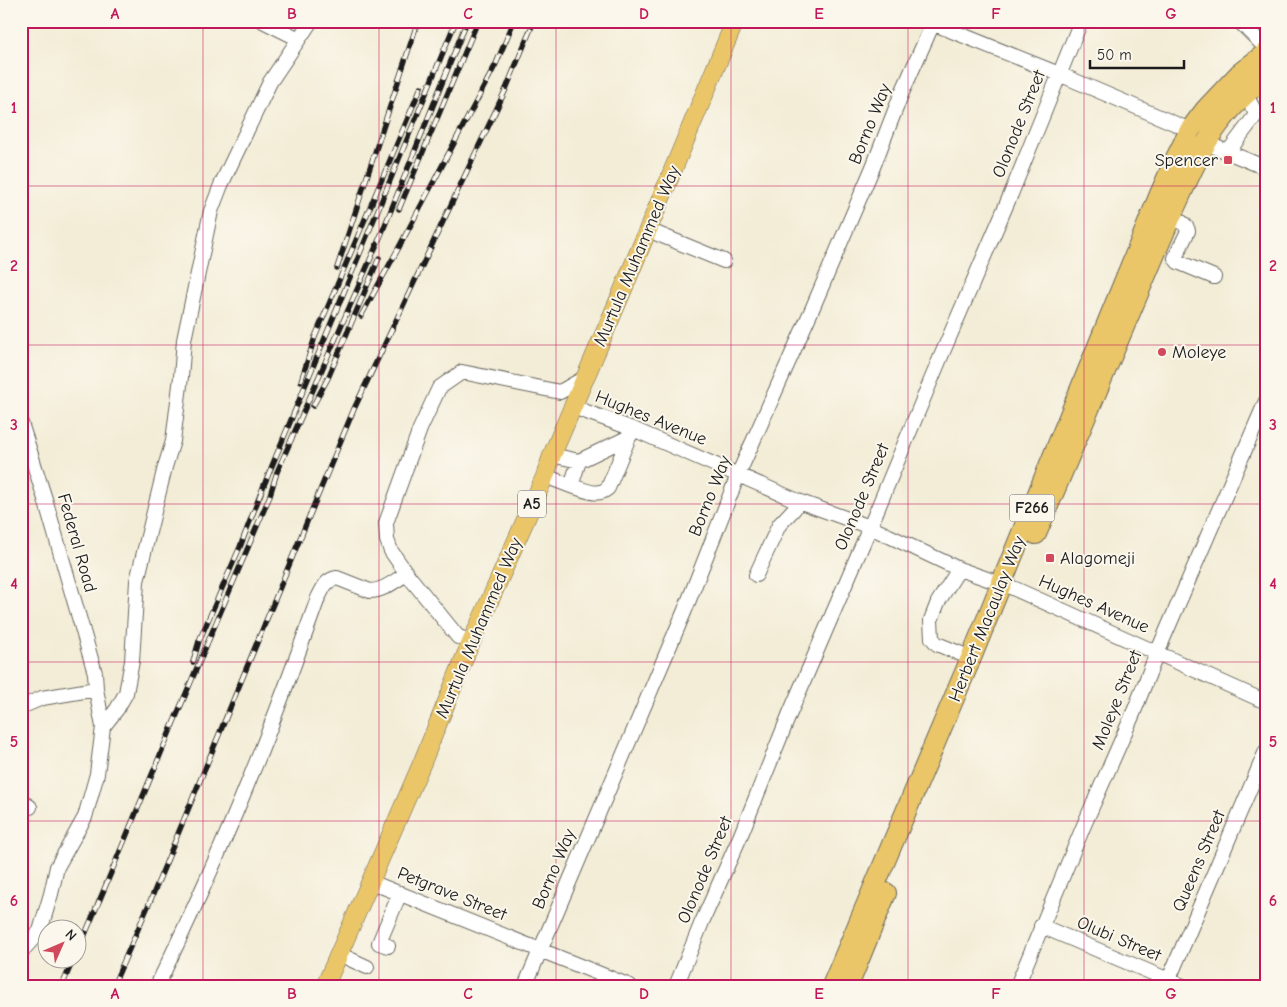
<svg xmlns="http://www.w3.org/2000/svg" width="1287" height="1007" font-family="'Comic Neue',sans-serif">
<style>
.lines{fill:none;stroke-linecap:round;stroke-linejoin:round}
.minor-casing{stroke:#67655d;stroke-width:16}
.major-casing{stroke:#67655d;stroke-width:19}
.highway-casing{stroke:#67655d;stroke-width:22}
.minor{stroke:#fff;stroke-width:14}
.major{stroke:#eac669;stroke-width:18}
.highway{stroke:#eac669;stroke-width:20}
.rail-casing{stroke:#1c1c1c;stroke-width:5.5}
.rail{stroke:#fbf7ec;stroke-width:4;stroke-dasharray:11;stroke-linecap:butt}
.grid{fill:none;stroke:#c2185b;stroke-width:1;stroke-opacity:0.55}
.poi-dot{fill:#d1495b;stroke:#fbf7ec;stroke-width:2}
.labels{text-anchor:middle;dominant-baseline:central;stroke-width:4;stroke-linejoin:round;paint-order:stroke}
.shield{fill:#fbf7ec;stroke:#5f5e5a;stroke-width:1}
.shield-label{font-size:16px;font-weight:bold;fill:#1c1c1c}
.street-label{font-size:18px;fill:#1c1c1c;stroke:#fbf7ec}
.poi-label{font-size:18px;fill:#1c1c1c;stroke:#fbf7ec;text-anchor:start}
.neatline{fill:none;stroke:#c2185b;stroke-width:2}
.grid-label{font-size:16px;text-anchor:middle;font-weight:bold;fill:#c2185b}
</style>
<rect width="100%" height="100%" fill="#fbf7ec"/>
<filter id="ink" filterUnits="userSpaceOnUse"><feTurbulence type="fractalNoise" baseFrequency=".02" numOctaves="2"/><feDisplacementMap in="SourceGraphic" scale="10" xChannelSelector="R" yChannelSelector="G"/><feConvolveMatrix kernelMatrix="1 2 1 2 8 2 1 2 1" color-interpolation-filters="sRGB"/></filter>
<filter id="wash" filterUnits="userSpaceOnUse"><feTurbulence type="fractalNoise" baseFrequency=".0096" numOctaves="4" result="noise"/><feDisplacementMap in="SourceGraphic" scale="20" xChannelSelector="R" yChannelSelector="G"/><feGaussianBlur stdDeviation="1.12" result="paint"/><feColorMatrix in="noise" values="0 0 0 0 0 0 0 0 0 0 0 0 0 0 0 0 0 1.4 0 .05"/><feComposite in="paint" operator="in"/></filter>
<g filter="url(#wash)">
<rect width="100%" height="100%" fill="#f3edd7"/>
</g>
<g filter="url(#ink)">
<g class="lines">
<defs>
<path id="minor" d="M263 21 299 39
M927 21 1059 74 1190 130
M1239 21 1266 48
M1206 143 1266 168
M1228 152 1255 116V112L1245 93
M1171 216C1177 220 1187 223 1188 231L1175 258 1178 262 1214 277
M648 230 724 261
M573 407 633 429 798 501 870 527 959 569 1013 588 1266 702
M21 423 45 499 95 673 96 689 103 727 97 774 85 817 57 867 51 894 40 931 21 952
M552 455 579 461 629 437 631 434
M579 461 571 486C584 489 597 498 608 488L629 437
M545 476 571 486
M959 569 938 602 931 620 932 638 937 644 971 658
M756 575 779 525 794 509 798 501
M472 641 458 637 407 574 391 551 387 540 386 523 420 429 439 388 462 372 560 392 586 377
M21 707 42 698 96 689
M103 727 117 709 126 693 132 661 137 581 165 467 173 441 181 377 184 340 211 211 221 185 270 82 311 21
M21 801 30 807
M371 882 540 950 630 986
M1041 926 1183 986
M388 946 379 943 400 893
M339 954 367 967
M157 986C191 916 223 845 252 773 276 715 297 657 318 598 323 589 325 580 337 578L370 591C384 591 395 580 407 574
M525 986 685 610 738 475 813 307 873 167 901 95 934 21
M676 986 702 922 740 837 790 713 870 527 939 361 1011 194 1081 21
M1017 986 1084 825 1133 714 1157 653 1266 401
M1166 986 1266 751"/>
<path id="major" d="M325 986 422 763 466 654 545 476 552 455 622 292 735 21"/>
<path id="highway" d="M1036 534 1171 216C1182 192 1193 166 1206 143 1222 117 1242 95 1266 77
M832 986 971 658 1100 341 1160 194 1175 160 1190 130 1206 109 1239 74 1266 53
M848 986 886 893"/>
</defs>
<use href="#minor" class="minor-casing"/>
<use href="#major" class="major-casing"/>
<use href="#highway" class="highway-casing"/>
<use href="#minor" class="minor"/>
<use href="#major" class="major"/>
<use href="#highway" class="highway"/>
<defs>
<path id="rail" d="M399 209 478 21
M337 268 418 21
M361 316 397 251 496 64 514 21
M301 381 315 337 421 87
M313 406 328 378 379 258
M193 662 199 641 240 547 262 490 456 21
M78 951 103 892 176 717 269 498 277 472 381 235 467 21
M62 986 73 960
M113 986 149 904 311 512 354 409 506 89 534 21"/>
</defs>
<use href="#rail" class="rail-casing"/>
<use href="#rail" class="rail"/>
</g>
</g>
<path class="grid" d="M203 21V986M379 21V986M556 21V986M731 21V986M908 21V986M1084 21V986M21 186H1266M21 345H1266M21 504H1266M21 662H1266M21 821H1266"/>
<g class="poi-dot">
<rect x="1223" y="155" width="10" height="10" rx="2.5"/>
<circle cx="1162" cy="352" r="5"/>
<rect x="1045" y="553" width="10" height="10" rx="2.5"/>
</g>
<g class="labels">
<g class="shield">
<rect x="518" y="490.5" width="28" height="27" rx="4"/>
<rect x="1009.5" y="494.5" width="45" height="27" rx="4"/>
</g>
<g class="shield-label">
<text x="532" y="504">A5</text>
<text x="1032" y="508">F266</text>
</g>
<g class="street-label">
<text transform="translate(870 124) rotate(-68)">Borno Way</text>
<text transform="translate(1019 124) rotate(-68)">Olonode Street</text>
<text transform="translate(637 256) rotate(-67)">Murtula Muhammed Way</text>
<text transform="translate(651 418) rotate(22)">Hughes Avenue</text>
<text transform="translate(710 496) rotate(-68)">Borno Way</text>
<text transform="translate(862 497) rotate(-67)">Olonode Street</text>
<text transform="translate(77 543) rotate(74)">Federal Road</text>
<text transform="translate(1094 604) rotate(24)">Hughes Avenue</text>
<text transform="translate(987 619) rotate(-68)">Herbert Macaulay Way</text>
<text transform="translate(479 628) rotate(-67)">Murtula Muhammed Way</text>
<text transform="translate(1117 700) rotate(-68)">Moleye Street</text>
<text transform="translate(1199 861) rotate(-67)">Queens Street</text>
<text transform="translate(554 869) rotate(-67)">Borno Way</text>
<text transform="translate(705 870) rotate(-67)">Olonode Street</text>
<text transform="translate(452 894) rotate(22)">Petgrave Street</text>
<text transform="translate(1119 939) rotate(23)">Olubi Street</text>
</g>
<g class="poi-label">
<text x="1218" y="160" text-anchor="end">Spencer</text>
<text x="1172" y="352">Moleye</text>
<text x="1060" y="558">Alagomeji</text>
</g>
</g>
<rect width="1287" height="1007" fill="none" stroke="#fbf7ec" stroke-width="55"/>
<g transform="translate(62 944) rotate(45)"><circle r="24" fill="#fbf7ec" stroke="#a29f99"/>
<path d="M0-4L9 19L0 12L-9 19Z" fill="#d1495b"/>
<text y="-8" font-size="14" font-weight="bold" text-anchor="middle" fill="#1c1c1c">N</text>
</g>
<path d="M1090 60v8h94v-8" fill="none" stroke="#1c1c1c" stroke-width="2.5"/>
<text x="1097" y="60" font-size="15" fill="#1c1c1c" stroke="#fbf7ec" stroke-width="4" paint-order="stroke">50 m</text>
<rect x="28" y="28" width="1232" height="952" class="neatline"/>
<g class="grid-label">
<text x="115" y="19">A</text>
<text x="292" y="19">B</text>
<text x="468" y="19">C</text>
<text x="644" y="19">D</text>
<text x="819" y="19">E</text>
<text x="996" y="19">F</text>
<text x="1171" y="19">G</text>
<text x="14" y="113">1</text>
<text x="1273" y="113">1</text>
<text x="14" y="271">2</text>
<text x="1273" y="271">2</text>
<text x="14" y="430">3</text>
<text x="1273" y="430">3</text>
<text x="14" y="589">4</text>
<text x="1273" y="589">4</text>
<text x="14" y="747">5</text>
<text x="1273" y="747">5</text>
<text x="14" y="906">6</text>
<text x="1273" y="906">6</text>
<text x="115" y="999">A</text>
<text x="292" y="999">B</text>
<text x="468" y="999">C</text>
<text x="644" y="999">D</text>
<text x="819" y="999">E</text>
<text x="996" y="999">F</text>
<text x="1171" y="999">G</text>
</g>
</svg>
